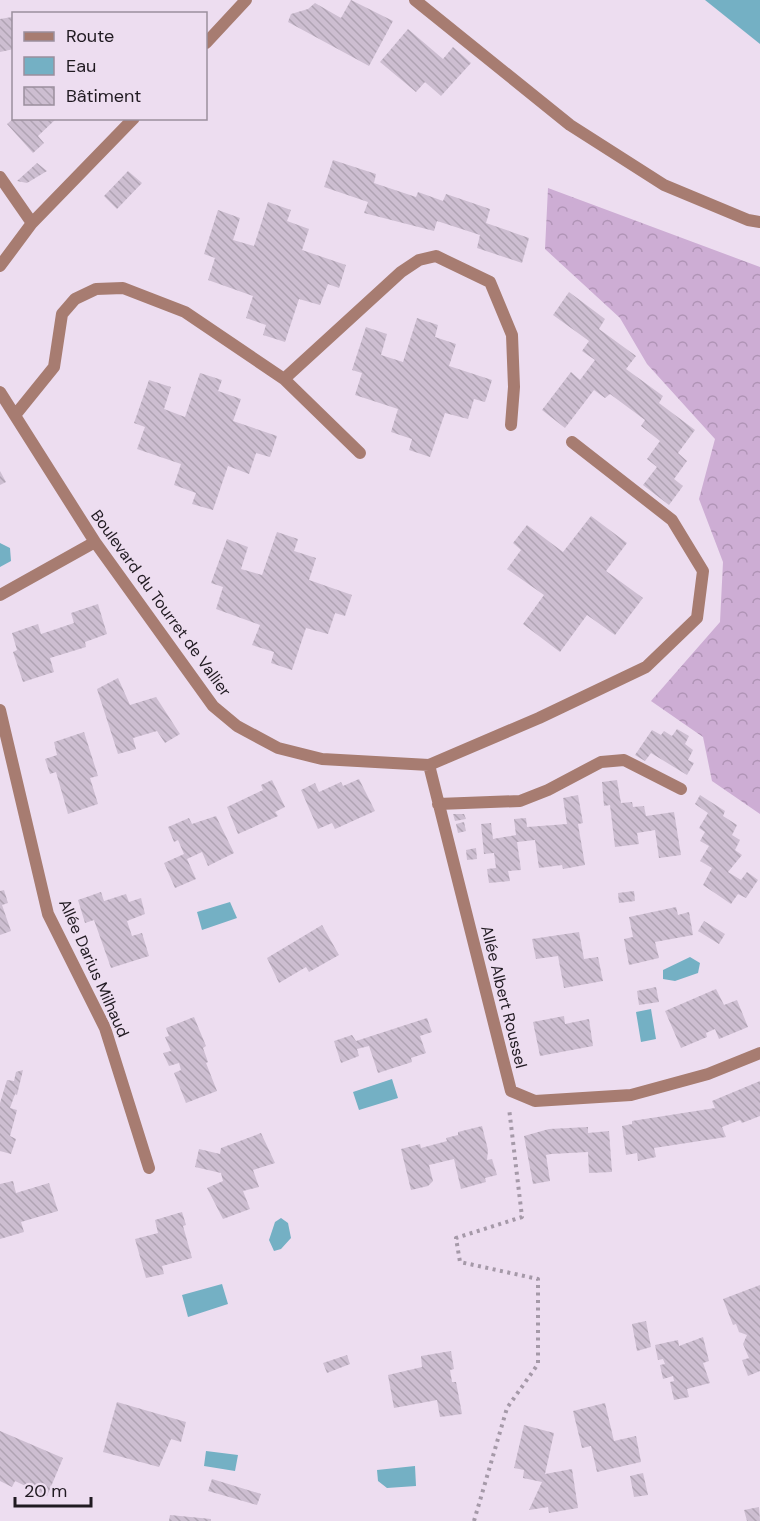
<svg xmlns="http://www.w3.org/2000/svg" width="760" height="1521" font-family="'DM Sans',sans-serif">
<style>
.forest{fill:url(#forest-crowns)}
.water{fill:#74b0c4}
.building{fill:url(#building-back-hatch)}
.lines{fill:none;stroke-linecap:round;stroke-linejoin:round}
.path{stroke:#a599a8;stroke-width:4;stroke-dasharray:3 4.5;stroke-linecap:butt}
.street{stroke:#a77c71;stroke-width:12}
.labels{text-anchor:middle;dominant-baseline:central;stroke-width:6;stroke-linejoin:round;paint-order:stroke}
.street-label{font-size:16px;fill:#201a21;stroke:#edddf0}
</style>
<defs>
<pattern id="forest-crowns" width="20" height="18" patternUnits="userSpaceOnUse" patternTransform="scale(1.5)"><rect width="20" height="18" fill="#cdadd4"/><path d="M2 6a3 3 0 1 1 6 0M12 15a3 3 0 1 1 6 0" fill="none" stroke="#b094b6"/></pattern>
<pattern id="building-back-hatch" width="6" height="6" patternUnits="userSpaceOnUse" patternTransform="scale(1.5)"><rect width="6" height="6" fill="#cdbed1"/><path d="M-1 5l2 2M0 0l6 6M5-1l2 2" fill="none" stroke="#b0a3b3"/></pattern>
</defs>
<rect width="100%" height="100%" fill="#edddf0"/>
<path class="forest" d="M548 188 760 267V814L712 781 703 737 651 701 720 622 723 562 699 499 715 439 647 364 620 318 545 249Z"/>
<path class="water" d="M704 0H760V44L705 0Z
M0 543 10 548 11 561 0 567Z
M230 902 237 918 202 930 197 912Z
M690 957 700 963 698 973 675 981 663 979V970Z
M651 1009 656 1039 641 1042 636 1012Z
M392 1079 398 1098 359 1110 353 1092Z
M281 1218 288 1223 291 1238 281 1249 274 1251 269 1240 275 1222Z
M222 1284 228 1304 188 1317 182 1295Z
M206 1451 238 1455 235 1471 204 1466Z
M415 1466 416 1486 387 1488 378 1481 377 1470Z"/>
<path class="building" d="M351 0 393 21 369 66 288 22 291 14 308 9 315 3 341 18Z
M12 17 14 49 0 52V19Z
M408 29 443 59 453 47 471 63 441 96 425 82 416 92 380 62Z
M14 118H57L38 136 44 143 33 153 7 124Z
M333 160 376 174 374 183 416 197 418 192 443 201 446 194 490 209 486 223 529 238 522 263 477 248 480 235 437 221 434 231 364 213 368 202 324 187Z
M37 163 47 171 27 183 17 181Z
M128 171 142 183 117 209 104 196Z
M268 202 291 210 287 221 309 229 302 250 346 265 339 288 328 284 320 305 299 299 285 342 263 335 266 325 246 318 253 296 208 280 215 258 204 254 218 210 240 218 233 240 254 246Z
M569 292 605 319 599 329 636 356 626 369 663 396 659 403 695 430 678 453 687 461 674 479 683 486 669 505 643 485 657 467 647 459 660 441 641 426 645 420 610 394 605 398 594 390 565 428 542 410 571 372 580 380 595 360 582 351 589 341 553 315Z
M417 318 438 325 435 337 456 344 449 366 492 380 485 402 474 399 468 419 445 413 430 457 409 450 412 439 391 432 398 409 355 395 362 373 352 370 366 327 387 334 381 355 403 362Z
M200 373 222 380 218 391 241 399 233 421 277 436 270 457 256 453 249 474 228 466 213 510 192 504 196 493 174 485 181 464 137 449 145 427 134 423 149 380 171 387 164 409 185 417Z
M0 471 6 482 0 485Z
M591 516 627 543 606 571 643 598 615 635 587 615 560 652 523 624 544 595 507 569 521 550 513 543 527 525 563 552Z
M277 532 298 539 294 551 316 558 309 580 352 595 345 616 335 613 328 634 306 628 292 670 271 663 274 652 252 645 260 625 216 609 223 587 211 583 227 539 248 547 241 569 262 575Z
M98 604 107 634 85 642 86 647 50 658 54 672 23 682 13 652 17 650 12 633 38 624 41 634 74 623 71 613Z
M118 678 130 705 156 697 180 734 165 743 157 731 133 738 136 749 118 754 97 689Z
M677 729 689 736 685 744 693 750 688 760 694 763 687 775 651 753 645 761 635 755 652 730 661 735 664 731 672 736Z
M84 732 98 776 90 778 98 804 68 814 56 772 50 774 45 759 57 755 54 742Z
M359 779 375 811 335 829 332 823 318 829 301 790 315 783 319 792 341 782 343 786Z
M272 780 285 807 275 812 278 816 238 834 227 807 263 790 261 785Z
M617 780 621 803 632 802 633 807 644 806 646 816 674 812 681 855 659 858 655 830 637 833 639 844 615 847 610 805 604 806 602 782Z
M578 795 583 823 578 824 585 865 563 869 562 865 539 868 535 840 517 842 521 870 508 871 510 881 489 883 487 869 496 868 494 853 484 854 481 824 491 823 493 839 516 835 514 819 526 818 527 827 567 824 563 798Z
M700 795 725 811 723 816 737 825 732 835 740 840 735 850 742 855 728 872 741 880 747 872 758 880 746 898 738 894 731 904 703 885 712 868 700 861 709 846 700 841 705 832 699 828 708 813 695 804Z
M453 814H464L466 819 455 821Z
M216 816 234 853 208 866 202 852 187 859 196 879 175 888 164 863 184 854 178 840 174 842 168 827 189 818 192 824Z
M464 822 466 831 458 833 456 824Z
M476 848 477 859 467 860 466 850Z
M4 890 8 903 2 905 11 931 0 935V891Z
M634 891 635 901 619 903 618 893Z
M101 892 104 901 126 894 129 902 141 898 145 914 127 921 132 936 142 933 149 956 111 968 94 920 85 923 78 900Z
M676 907 678 915 689 912 693 935 655 942 659 958 629 965 624 939 633 937 629 917Z
M704 921 725 934 719 944 698 931Z
M322 925 339 955 309 972 306 967 279 983 267 958Z
M579 932 584 959 598 957 603 981 564 988 558 956 536 959 532 939Z
M656 987 659 1002 639 1005 637 991Z
M716 989 724 1005 737 1000 748 1027 719 1039 715 1029 706 1033 707 1037 681 1048 665 1011Z
M564 1016 565 1024 589 1019 593 1046 540 1056 533 1022Z
M194 1017 206 1046 203 1048 208 1062 206 1063 217 1091 186 1103 174 1073 181 1070 179 1063 169 1066 163 1053 171 1051 165 1037 169 1036 166 1028Z
M427 1018 432 1032 420 1036 426 1053 411 1058 412 1062 378 1073 369 1046 357 1049 359 1056 341 1063 334 1041 352 1035 356 1041Z
M23 1070 17 1095 15 1094 10 1108 17 1110 10 1136 16 1139 11 1154 0 1151V1103L7 1080 14 1081 16 1072Z
M760 1081V1116L742 1123 740 1120 722 1127 726 1137 654 1148 656 1157 638 1161 637 1153 626 1155 622 1126 632 1124V1121L715 1108 712 1101Z
M482 1126 488 1150 487 1160 492 1159 497 1175 485 1178 486 1182 461 1189 454 1159 429 1165 433 1181 428 1186 411 1190 401 1149 420 1144 421 1148 447 1141 446 1138 458 1135V1132Z
M588 1127V1133L609 1131 612 1172 589 1173 588 1152 551 1154 546 1155 550 1181 533 1184 524 1136 549 1129Z
M261 1133 275 1163 253 1170 259 1187 243 1191 250 1209 223 1219 207 1188 223 1181 221 1173 195 1167 199 1149 220 1154 221 1148Z
M13 1181 16 1193 49 1183 58 1211 21 1222 24 1232 0 1239V1184Z
M182 1212 186 1225 183 1226 192 1258 162 1266 164 1274 146 1278 135 1239 158 1233 155 1220Z
M760 1285V1371L748 1376 742 1360 749 1358 743 1344 747 1335 739 1332 736 1324 733 1325 723 1299Z
M646 1321 651 1347 637 1351 632 1324Z
M703 1337 709 1361 703 1363 710 1383 687 1389 689 1397 674 1400 670 1382 674 1381 673 1376 663 1379 660 1365 665 1364 663 1359 658 1360 655 1345 678 1340 679 1346Z
M451 1351 454 1369 450 1370 452 1382H456L462 1414 440 1417 437 1400 394 1408 388 1375 422 1367 421 1356Z
M347 1355 350 1364 327 1373 323 1363Z
M117 1402 186 1422 181 1442 171 1439 159 1467 103 1452Z
M605 1403 614 1441 636 1436 641 1462 597 1472 591 1446 582 1448 573 1411Z
M524 1425 554 1433 545 1474 572 1469 578 1508 549 1513 548 1507 529 1510 542 1482 523 1478 524 1470 514 1468Z
M0 1431 63 1458 47 1496 15 1481 12 1487 0 1481Z
M643 1473 648 1495 634 1497 630 1476Z
M212 1479 261 1494 257 1505 208 1491Z
M759 1507 760 1521H747L744 1510Z
M170 1515 211 1519V1521H169Z"/>
<g class="lines">
<path class="path" d="M474 1521 507 1408 538 1364V1279L460 1262 456 1238 522 1217 509 1108"/>
<path class="street" d="M415 0 570 125 664 185 748 220 760 222
M206 43 246 0
M0 177 32 223
M0 266 32 223 134 118
M284 379 401 272 419 260 436 256 490 282 512 335 514 387 511 425
M0 392 95 542 213 706 237 726 278 748 322 759 429 765 539 718 646 667 697 618 703 571 672 520 572 442
M16 414 54 367 62 314 75 299 96 289 123 288 185 312 284 379 360 453
M0 595 95 542
M0 710 48 914 105 1028 149 1168
M429 765 511 1091 535 1101 631 1095 708 1074 760 1053
M438 804 520 801 548 790 601 762 624 760 681 789"/>
</g>
<g class="labels">
<g class="street-label">
<text transform="translate(161 603) rotate(54)">Boulevard du Tourret de Vallier</text>
<text transform="translate(94 968) rotate(66)">Allée Darius Milhaud</text>
<text transform="translate(504 997) rotate(76)">Allée Albert Roussel</text>
</g>
</g>
<rect x="12" y="12" width="195" height="108" fill="#edddf0" stroke="#9b8f9d" stroke-width="1.5"/>
<rect x="24" y="32" width="30" height="9" fill="#a77c71" stroke="#9b8f9d" stroke-width="1.5"/>
<text x="66" y="42" font-size="18" fill="#201a21">Route</text>
<rect x="24" y="57" width="30" height="18" fill="#74b0c4" stroke="#9b8f9d" stroke-width="1.5"/>
<text x="66" y="72" font-size="18" fill="#201a21">Eau</text>
<rect x="24" y="87" width="30" height="18" fill="url(#building-back-hatch)" stroke="#9b8f9d" stroke-width="1.5"/>
<text x="66" y="102" font-size="18" fill="#201a21">Bâtiment</text>
<path d="M15 1497v9h76v-9" fill="none" stroke="#201a21" stroke-width="3"/>
<text x="24" y="1497" font-size="18" fill="#201a21" stroke="#edddf0" stroke-width="4.5" paint-order="stroke">20 m</text>
</svg>
